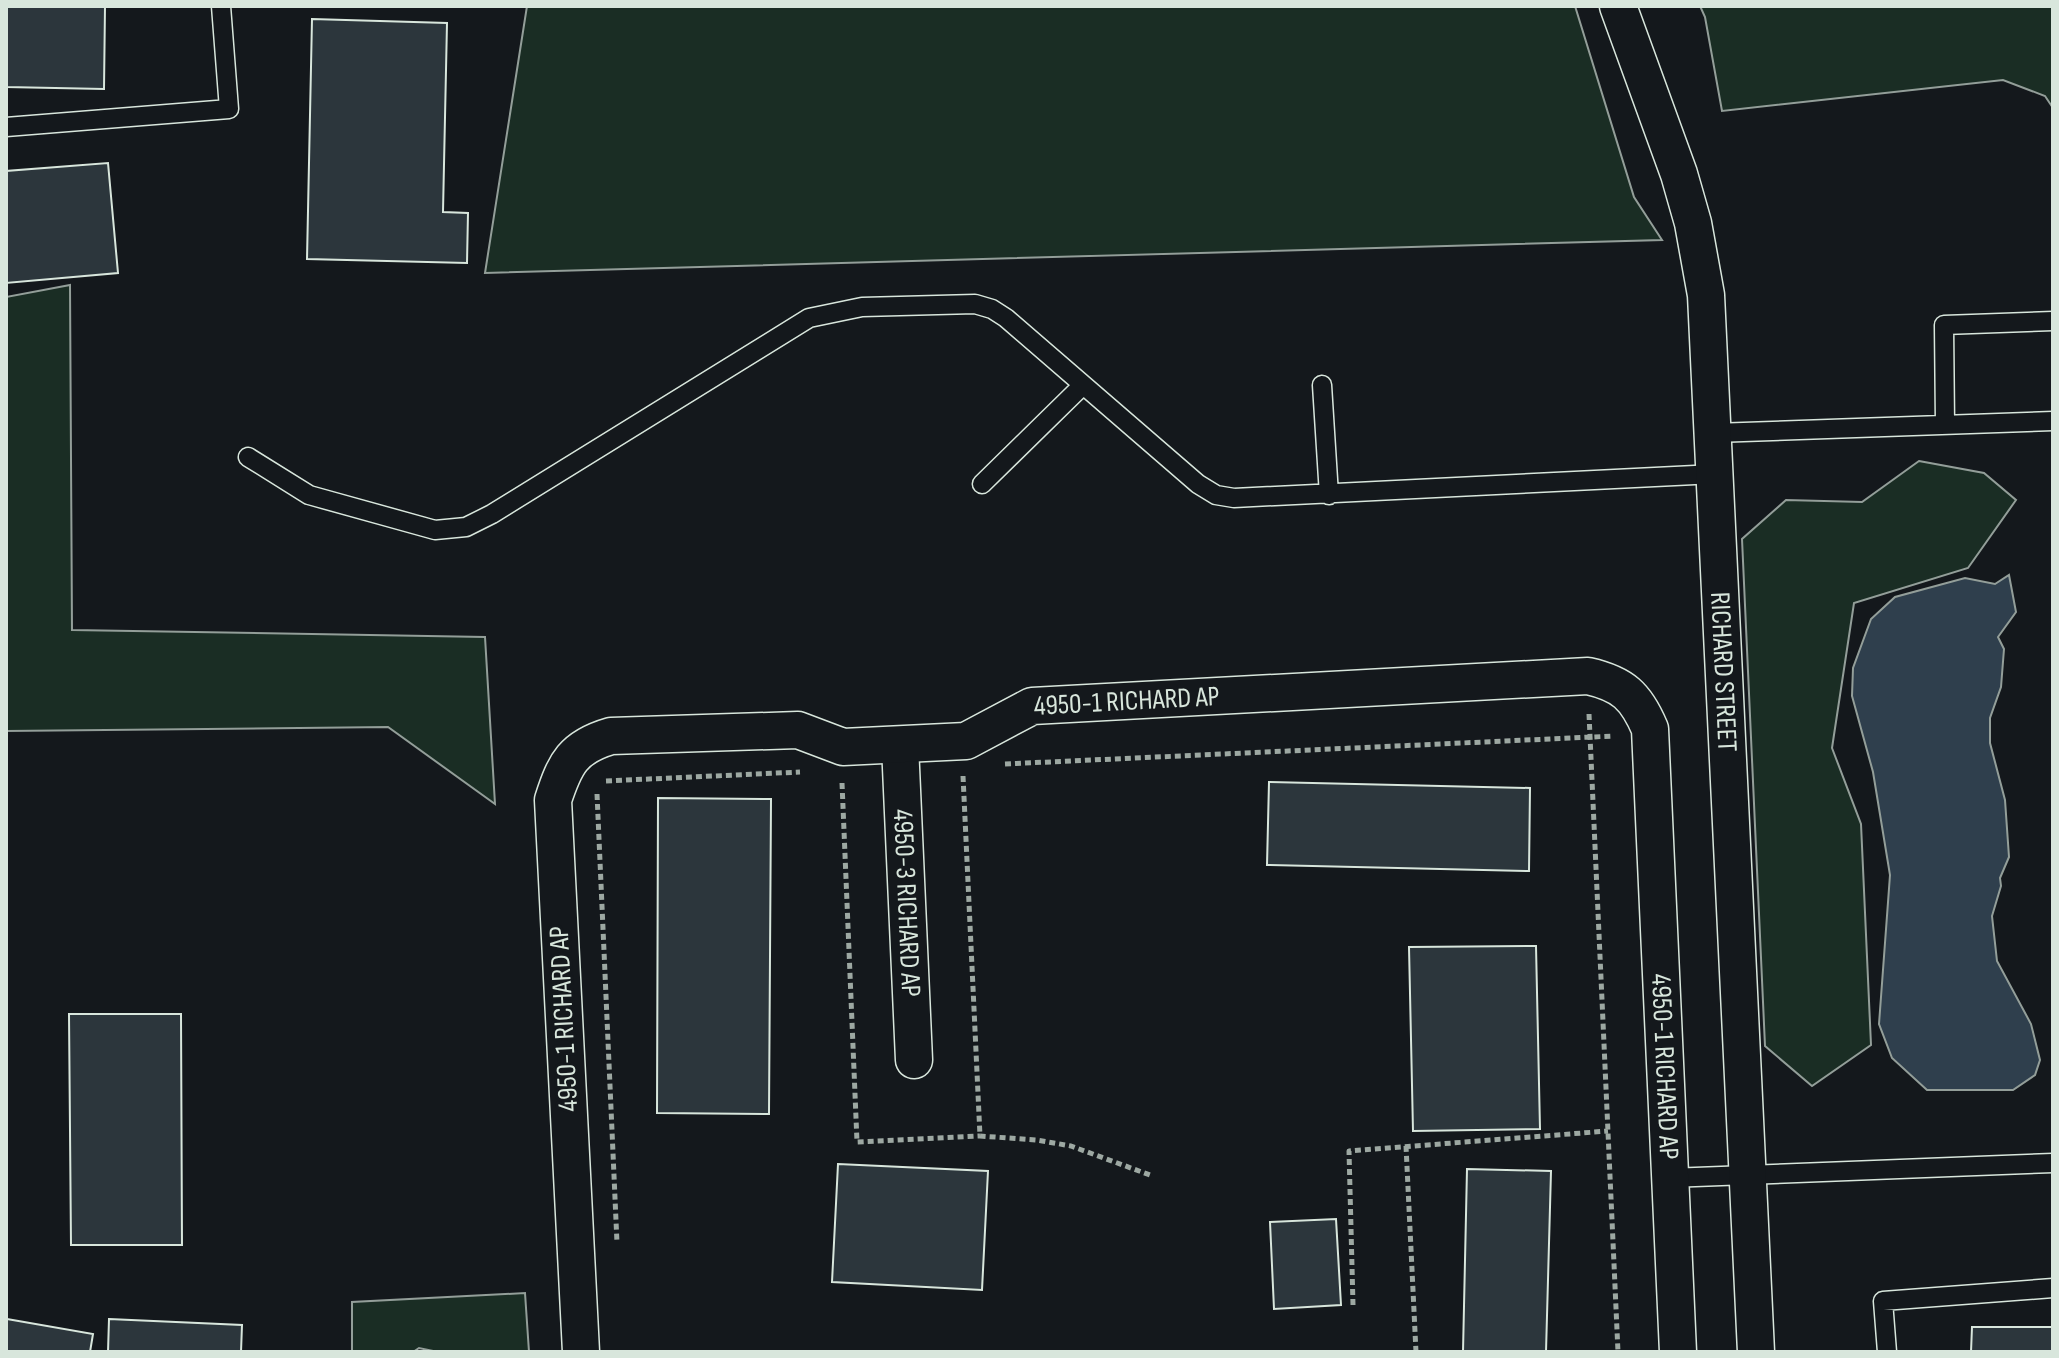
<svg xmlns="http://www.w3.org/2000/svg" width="2059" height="1358" font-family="'Sofia Sans Condensed',sans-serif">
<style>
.green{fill:#1a2d24;stroke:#939e99;stroke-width:2}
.water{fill:#2f3f4d;stroke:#939e99;stroke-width:2}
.building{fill:#2c363c;stroke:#d8e6dc;stroke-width:2}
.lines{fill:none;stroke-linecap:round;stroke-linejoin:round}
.lane-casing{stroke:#d8e6dc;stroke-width:21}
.street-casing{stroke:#d8e6dc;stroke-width:39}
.path{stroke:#9da8a2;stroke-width:5;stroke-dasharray:6 4;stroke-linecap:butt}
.lane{stroke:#14181c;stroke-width:18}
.street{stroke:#14181c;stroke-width:36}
.labels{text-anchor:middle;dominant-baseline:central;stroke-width:6;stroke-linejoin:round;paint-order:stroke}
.street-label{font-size:28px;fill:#d8e6dc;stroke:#14181c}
</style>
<rect width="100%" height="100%" fill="#14181c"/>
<path class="green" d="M527 6H1575L1634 197 1662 240 485 273Z
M1700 6H2053V108L2045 96 2003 80 1722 111 1705 17Z
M70 285 72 630 485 637 495 804 388 727 6 731V297Z
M1919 461 1984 473 2016 500 1968 568 1854 603 1832 748 1861 824 1871 1045 1812 1086 1765 1046 1742 539 1786 500 1862 502Z
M525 1293 529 1352H438L419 1348 413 1352H352V1302Z"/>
<path class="water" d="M2009 575 2016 612 1998 637 2004 649 2001 687 1990 718V743L2005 800 2009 857 2000 878 2001 886 1992 916 1997 961 2031 1024 2040 1060 2035 1075 2013 1090H1927L1892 1058 1879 1024 1890 875 1873 772 1852 696 1853 668 1871 619 1895 597 1965 578 1995 584Z"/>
<path class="building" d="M6 6H105L104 89 6 87Z
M312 19 447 23 443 212 468 213 467 263 307 259Z
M108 163 118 273 6 283V171Z
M1269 782 1530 788 1529 871 1267 865Z
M658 798 771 799 769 1114 657 1113Z
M1536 946 1540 1129 1413 1131 1409 947Z
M69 1014H181L182 1245H71Z
M838 1164 988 1171 982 1290 832 1282Z
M1467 1169 1551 1171 1546 1352H1463Z
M1336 1219 1341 1305 1274 1309 1270 1222Z
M7 1319 93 1334 90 1352H6Z
M109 1319 242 1325 241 1352H108Z
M1972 1327H2053V1352H1971Z"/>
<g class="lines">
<defs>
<path id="lane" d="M6 127 229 109 221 6
M1322 385 1329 495
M1945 425 1944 325 2053 321
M1714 433 2053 421
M248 457 309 495 435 530 466 527 492 514 809 318 862 307 975 304 992 309 1006 318 1198 484 1216 495 1234 498 1715 474
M982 484 1082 386
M1669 1178 2053 1163
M1887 1352 1883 1301 2053 1288"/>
<g id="street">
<path id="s1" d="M1618 6 1679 174 1693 223 1706 295 1756 1352"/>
<path id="s2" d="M900 745 914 1060"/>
<path id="s3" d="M581 1352 553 800C565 763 573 747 611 736L798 730 843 747 966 741 1032 706 1588 676C1623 684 1636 696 1650 729L1678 1352"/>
</g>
</defs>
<use href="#lane" class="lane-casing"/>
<use href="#street" class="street-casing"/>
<path class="path" d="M1589 714 1618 1352
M1005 764 1614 736
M963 776 980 1136 1037 1140 1071 1146 1150 1175
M606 781 800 772
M842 783 857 1142 980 1136
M597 794 617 1243
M1406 1146 1416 1352
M1353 1305 1349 1151 1608 1131"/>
<use href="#lane" class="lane"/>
<use href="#street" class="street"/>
</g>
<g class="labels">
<g class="street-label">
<text stroke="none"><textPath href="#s1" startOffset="680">RICHARD STREET</textPath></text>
<text stroke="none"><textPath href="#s3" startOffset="1172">4950-1 RICHARD AP</textPath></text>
<text stroke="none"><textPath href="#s2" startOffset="158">4950-3 RICHARD AP</textPath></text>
<text transform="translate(564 1019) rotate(-93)">4950-1 RICHARD AP</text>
<text stroke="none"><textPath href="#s3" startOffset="2058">4950-1 RICHARD AP</textPath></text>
</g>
</g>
<rect width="2059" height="1358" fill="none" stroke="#d8e6dc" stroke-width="16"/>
</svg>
